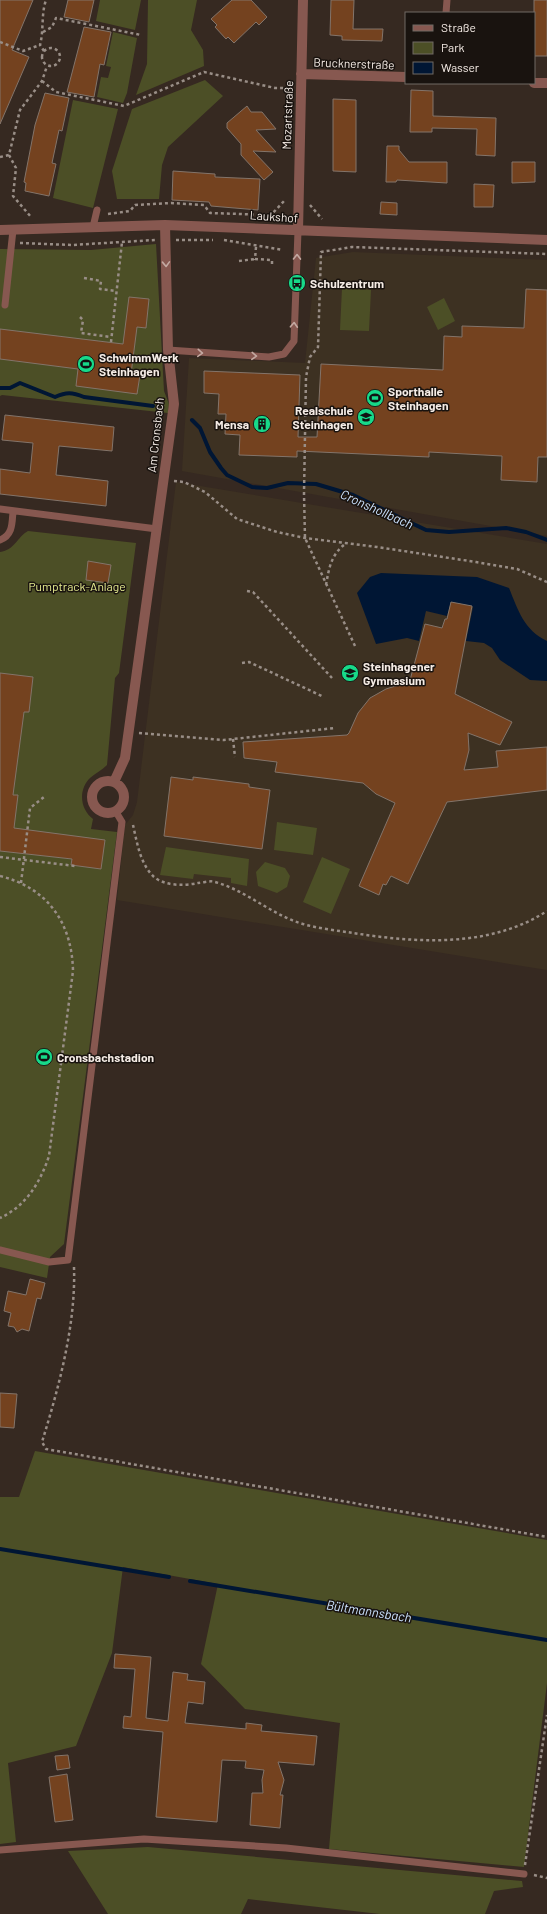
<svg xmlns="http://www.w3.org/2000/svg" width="547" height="1914" font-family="Barlow,sans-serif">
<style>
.education{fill:#3d3122}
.green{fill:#4c4f26}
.water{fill:#001634}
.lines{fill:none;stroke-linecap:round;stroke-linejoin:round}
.stream{stroke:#001634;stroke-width:4}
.building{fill:#74421f;stroke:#83746a}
.path{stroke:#998e87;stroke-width:2.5;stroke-dasharray:3 3;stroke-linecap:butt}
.service{stroke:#875850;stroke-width:7}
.minor{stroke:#875850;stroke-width:10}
.oneway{stroke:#c4a9a2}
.labels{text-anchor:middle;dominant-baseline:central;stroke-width:3;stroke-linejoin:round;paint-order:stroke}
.street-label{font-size:12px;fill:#f5ece6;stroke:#19130f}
.poi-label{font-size:12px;font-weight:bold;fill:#f5ece6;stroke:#19130f;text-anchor:start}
.park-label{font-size:12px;fill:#e6ec90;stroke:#19130f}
.water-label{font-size:13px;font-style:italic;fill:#cbe2fe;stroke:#19130f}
</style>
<rect width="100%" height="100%" fill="#362921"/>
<path class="education" d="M353 252 547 260V536L182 471 189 358 305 363 316 258Z
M176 482 547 544V970L117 900 125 825 133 815 137 802Z"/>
<path class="green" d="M100 0H141L135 30 96 21Z
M148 0H197L191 30 203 50 204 66 136 95 147 64Z
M113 32 137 38 127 93 123 103 97 97 101 77 108 78 111 67 106 66Z
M205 80 223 96 168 147 162 165 159 199H117L112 171 132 109Z
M73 100 118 109 93 208 53 198Z
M156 244 164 391 169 404 168 413 2 395 0 396V249L91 250Z
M342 288 371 290 369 331 340 330Z
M444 298 455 321 438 330 427 307Z
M28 531 136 543 119 673 115 678 107 765C102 770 96 773 90 778 78 790 80 809 93 819L91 829 117 832 64 1244 50 1257 47 1278 0 1267V552C15 550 17 537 28 531Z
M277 822 317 828 313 855 274 850Z
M166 847 249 859 247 886 231 883V878L194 874 193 879 160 875Z
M322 857 350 869 331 914 303 902Z
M265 862 285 868 290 876 287 887 277 893 258 886 256 872Z
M35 1451 547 1540V1683L524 1867 329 1849 340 1723 245 1709 201 1664 218 1584 123 1567 112 1653 76 1746 8 1763 16 1842 0 1844V1497H19Z
M148 1847 522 1881 523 1887 494 1891 485 1914H380L248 1899 241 1914H108L68 1851Z"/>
<path class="water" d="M381 573 477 577 509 588C518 610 524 630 547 641V681L530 680 500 660 492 648 484 643 466 641 473 607 451 602 447 616 426 611 419 641 407 638 376 644 357 593 370 577Z"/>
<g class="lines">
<path class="stream" d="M0 388H10L20 383 55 397C66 392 72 392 84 397L153 406
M192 420 200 428 210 452 221 468 227 475 252 487 267 488 288 483 316 484 353 495 426 530 449 532 506 528 526 532 547 540
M0 1549 169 1577
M190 1581 547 1640"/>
</g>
<path class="building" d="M0 0H33L12 50 29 57 0 124Z
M68 0H94L89 22 64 17Z
M232 0H251L267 17 259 25 256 22 234 43 228 37 226 39 215 27 217 25 211 19Z
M331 0H354L353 29H383L382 41 342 40V36L330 35Z
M534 0H547V56H534Z
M84 27 111 32 104 65 100 64 94 97 67 92Z
M411 90 433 91V116L496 118 495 156 476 155 477 129 432 128V132H410Z
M45 93 69 98 62 131 59 130 52 163 56 164 49 196 25 191 26 183 24 182 35 125Z
M333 99 356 100V172L333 171Z
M247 106 251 112H262L276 129 256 130 276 152 253 151 273 172 264 180 241 155V144L227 128V123Z
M387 146H399V150L409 162H447V183L397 180 396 182H386Z
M512 162H535V182L512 183Z
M173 171 215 174V177L260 179 258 210 211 206 209 202 172 200Z
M474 184 494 185 493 207H474Z
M381 202 397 203V215L380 214Z
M526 289 547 290V457H538L537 482 501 480 502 456 429 452V457L297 451V457L239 455 240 435 225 434 226 414H218L219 394 204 393V371L300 375 298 437H317L321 364 443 370 444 336 462 337V326L524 328Z
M129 297 149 299 146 328 137 327 131 374 140 375 137 394 76 386 78 369 0 359V329L123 344Z
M5 415 114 427 112 451 59 446 56 475 108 481 106 506 0 494V469L30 473 33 443 2 440Z
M88 561 111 565 108 583 86 580Z
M451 602 472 606 455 694 512 722 500 745 468 733 469 750 464 770 498 767 496 751 547 747V790L447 802 408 884 391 876 386 885 383 884 379 895 359 886 395 803 376 794 363 783 275 772 277 762 244 758 243 742 347 735 349 733 358 713 370 698 386 689 402 684H409L425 624 442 628 445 619H447Z
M0 673 33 677 29 712H24L13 795H18L14 828 105 840 101 869 71 865 72 859 0 851Z
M171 777 193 780V777L249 784V787L270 790 262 849 164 836Z
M30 1279 45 1283 41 1299 37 1298 29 1331 22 1329 17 1332 14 1327 8 1326 11 1313 4 1311 8 1291 26 1295Z
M0 1393 17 1394 14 1428 0 1427Z
M115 1654 151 1657 146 1718 168 1721 173 1672 188 1674 187 1680 205 1682 203 1704 188 1702 185 1723 246 1729V1723L262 1725 261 1731 317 1736 314 1765 278 1762 284 1780 280 1795H283L280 1828 250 1825 252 1793H263L262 1780 264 1770 245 1768 246 1761 222 1760 217 1822 156 1817 163 1732 123 1728 124 1716 131 1717 135 1669 114 1668Z
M68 1755 70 1768 57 1770 55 1756Z
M67 1774 73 1820 55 1822 49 1777Z"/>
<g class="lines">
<path class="path" d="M43 32 52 27 56 18 141 35
M0 42 23 51 40 45
M42 57a9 9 0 1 1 18 0a9 9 0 1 1-18 0Z
M44 51 40 45C44 30 41 14 46 0
M42 81 56 92 124 106 204 72 275 88H290
M9 155 16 168 13 196 31 217
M0 157 9 155 20 110 42 81 47 66
M310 205 322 219
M108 214 130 211 135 205 171 203 204 205 210 213 271 215 285 200
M176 240H213
M224 240 283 250
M20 243 72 245 155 240
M256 247 255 259 272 260V264
M239 261 255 259
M84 278 101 281 100 289 116 291
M80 317 83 320 81 333 111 337
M111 342 122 242
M174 481 184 482 205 492 237 519 277 532 305 538 377 547 476 562 517 569 547 582
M326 585C329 568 331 555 345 544
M247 591 253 592 332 678
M355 646 305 538 304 494 306 377 310 357 318 347 321 252 352 247 547 254
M242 663 249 662 324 697
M139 733 224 740 335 728
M233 739 235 757
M133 825C137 842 140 864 154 877 165 886 184 886 198 883 203 883 210 880 215 882 244 890 266 910 294 921 312 928 334 930 353 933 417 943 490 948 547 911
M0 857 75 866
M0 876C48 888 72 923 73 971L49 1156C40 1183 26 1206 0 1218
M21 883 30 808 44 797
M74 1267C76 1324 59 1387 42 1442L46 1449 547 1537
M525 1865 547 1715
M534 1875 547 1878"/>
<path class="service" d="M446 13 447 0
M93 227 97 210
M5 305 13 230
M168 350 269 357 284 354 294 341 298 231
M0 509 157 529
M0 540C13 535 12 523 13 511
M0 1250 49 1262 68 1260 122 822 116 812
M0 1850 144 1839 286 1848 524 1874"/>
<path class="minor" d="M301 74 406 77
M534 83H547
M0 230 165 225 547 240
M298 231 303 0
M92 797a16 16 0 1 1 32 0a16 16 0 1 1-32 0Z
M114 782 125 758 174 404 168 350 165 225"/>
</g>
<defs><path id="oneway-chevron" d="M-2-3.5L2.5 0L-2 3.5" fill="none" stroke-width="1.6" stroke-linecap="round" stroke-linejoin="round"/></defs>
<g class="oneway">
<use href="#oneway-chevron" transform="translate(297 257) rotate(-89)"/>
<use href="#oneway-chevron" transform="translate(166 264) rotate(88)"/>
<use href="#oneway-chevron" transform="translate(294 325) rotate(-87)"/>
<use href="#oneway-chevron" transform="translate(200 353) rotate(4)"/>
<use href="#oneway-chevron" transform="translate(254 356) rotate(3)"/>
</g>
<defs>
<symbol id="bus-disc" viewBox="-11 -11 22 22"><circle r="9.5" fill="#17d989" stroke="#19130f"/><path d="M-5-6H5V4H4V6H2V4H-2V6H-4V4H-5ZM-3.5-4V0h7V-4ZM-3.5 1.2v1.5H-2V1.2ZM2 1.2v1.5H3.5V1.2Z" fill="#111"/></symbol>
<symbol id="stadium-disc" viewBox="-11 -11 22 22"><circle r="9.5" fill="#17d989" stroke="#19130f"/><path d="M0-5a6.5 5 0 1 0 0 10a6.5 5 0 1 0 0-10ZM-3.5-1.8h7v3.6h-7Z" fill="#111"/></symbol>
<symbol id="school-disc" viewBox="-11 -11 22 22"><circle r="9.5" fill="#17d989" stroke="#19130f"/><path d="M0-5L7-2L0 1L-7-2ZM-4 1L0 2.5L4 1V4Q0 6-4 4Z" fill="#111"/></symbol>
<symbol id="building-disc" viewBox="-11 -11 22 22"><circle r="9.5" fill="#17d989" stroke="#19130f"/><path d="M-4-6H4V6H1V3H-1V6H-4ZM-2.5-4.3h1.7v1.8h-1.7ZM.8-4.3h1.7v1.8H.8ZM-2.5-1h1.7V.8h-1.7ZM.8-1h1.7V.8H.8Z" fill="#111"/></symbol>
</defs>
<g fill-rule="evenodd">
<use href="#bus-disc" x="287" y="273" width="20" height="20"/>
<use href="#stadium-disc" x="76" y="354" width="20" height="20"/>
<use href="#stadium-disc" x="365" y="388" width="20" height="20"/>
<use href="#school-disc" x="356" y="407" width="20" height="20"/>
<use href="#building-disc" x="252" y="414" width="20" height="20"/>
<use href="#school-disc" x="340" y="663" width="20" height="20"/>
<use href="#stadium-disc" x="34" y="1047" width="20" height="20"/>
</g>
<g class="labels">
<g class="street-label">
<text transform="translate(354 63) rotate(2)">Brucknerstraße</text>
<text transform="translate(287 115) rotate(-88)">Mozartstraße</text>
<text transform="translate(274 216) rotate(4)">Laukshof</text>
<text transform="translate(155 435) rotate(-84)">Am Cronsbach</text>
</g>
<g class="poi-label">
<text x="310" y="283">Schulzentrum</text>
<text x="99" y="357">SchwimmWerk<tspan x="99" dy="14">Steinhagen</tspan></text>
<text x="388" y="391">Sporthalle<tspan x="388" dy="14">Steinhagen</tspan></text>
<text x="353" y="410" text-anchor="end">Realschule<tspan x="353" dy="14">Steinhagen</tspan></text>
<text x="249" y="424" text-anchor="end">Mensa</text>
<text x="363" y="666">Steinhagener<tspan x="363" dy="14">Gymnasium</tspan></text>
<text x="57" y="1057">Cronsbachstadion</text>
</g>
<g class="park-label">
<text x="77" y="586">Pumptrack-Anlage</text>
</g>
<g class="water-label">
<text transform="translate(377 509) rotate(24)">Cronshollbach</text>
<text transform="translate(369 1611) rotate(9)">Bültmannsbach</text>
</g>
</g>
<rect x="405" y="12" width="130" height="72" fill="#19130f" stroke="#716a65"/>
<rect x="413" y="25" width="20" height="6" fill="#875850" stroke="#716a65"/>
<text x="441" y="32" font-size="12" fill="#f5ece6">Straße</text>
<rect x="413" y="42" width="20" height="12" fill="#4c4f26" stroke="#716a65"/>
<text x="441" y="52" font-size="12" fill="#f5ece6">Park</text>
<rect x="413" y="62" width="20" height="12" fill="#001634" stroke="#716a65"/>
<text x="441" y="72" font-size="12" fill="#f5ece6">Wasser</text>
</svg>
